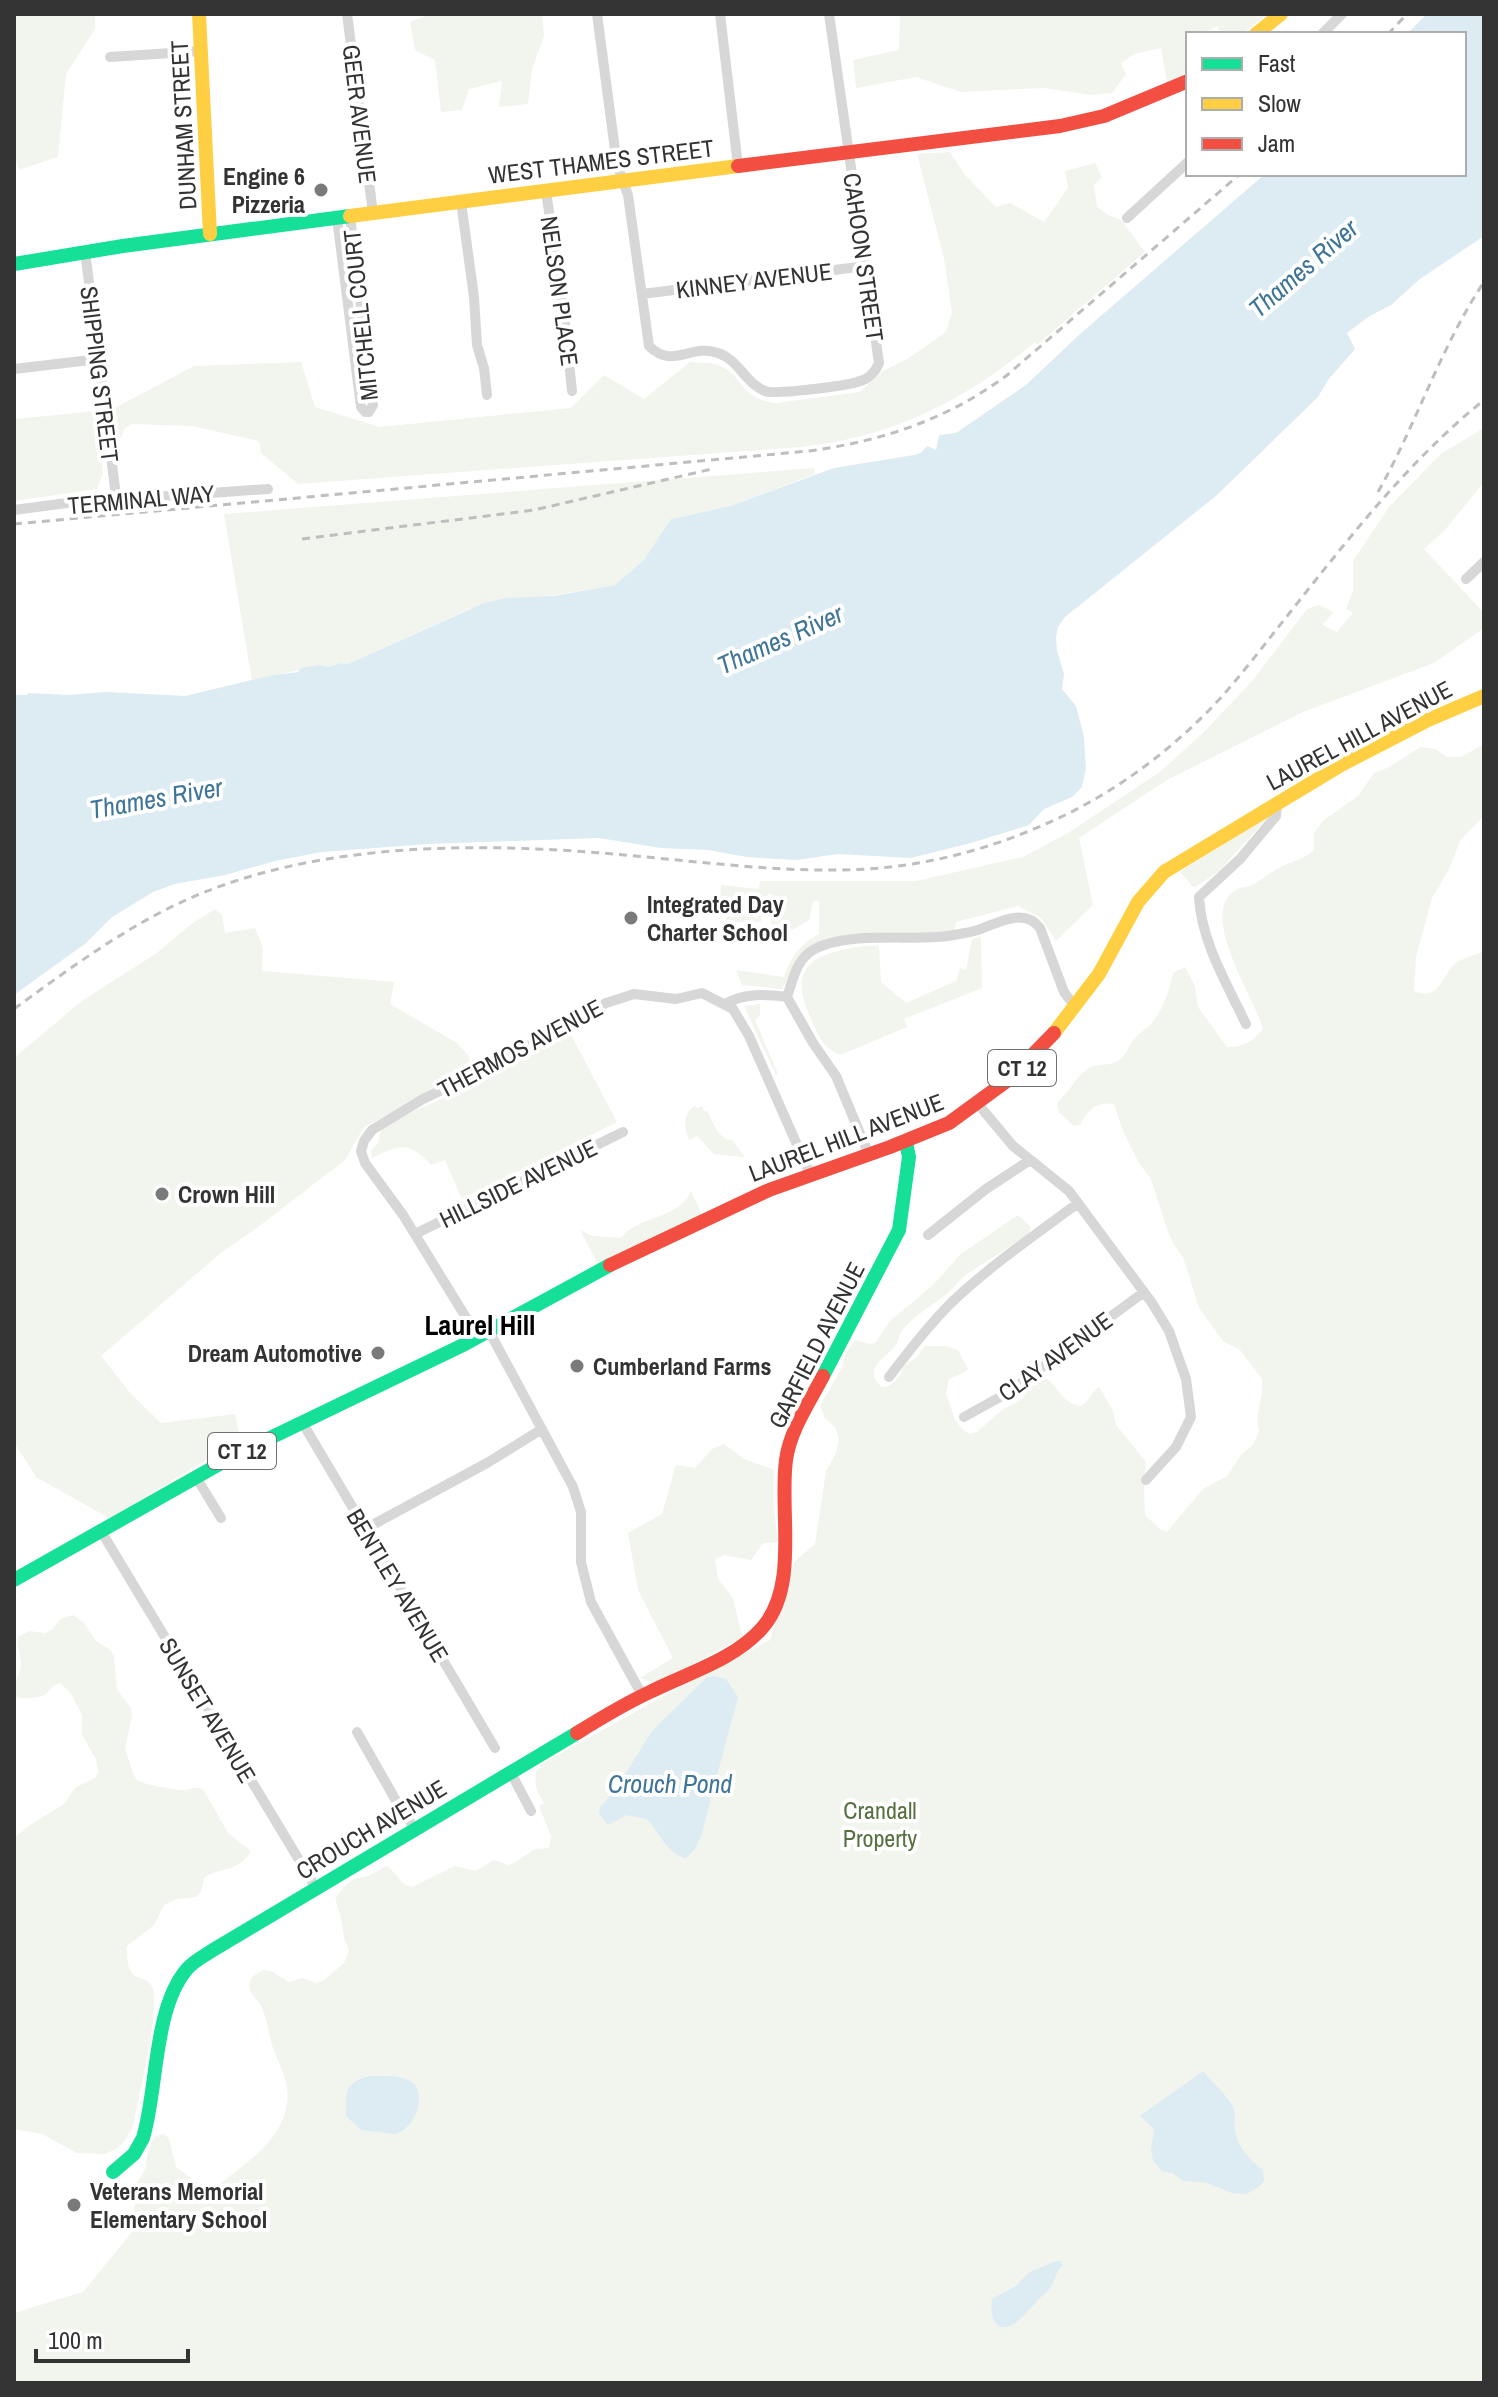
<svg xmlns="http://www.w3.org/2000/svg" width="1498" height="2397" font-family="'Archivo Narrow',sans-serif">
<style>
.green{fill:#f1f5ed}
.water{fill:#ddebf3}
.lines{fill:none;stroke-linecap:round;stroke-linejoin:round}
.street{stroke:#d7d7d7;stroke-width:10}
.fast{stroke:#16e098;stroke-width:14}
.slow{stroke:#ffcf43;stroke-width:14}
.jam{stroke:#f24e42;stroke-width:14}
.rail{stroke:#bebebe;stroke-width:3;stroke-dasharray:8 6;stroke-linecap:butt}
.poi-dot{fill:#7a7a7a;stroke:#fff;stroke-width:3}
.labels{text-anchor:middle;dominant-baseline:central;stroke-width:8;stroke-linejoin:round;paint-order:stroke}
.shield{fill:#fff;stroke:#707070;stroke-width:2}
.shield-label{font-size:22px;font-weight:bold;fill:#333}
.street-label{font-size:24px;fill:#333;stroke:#fff}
.poi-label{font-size:24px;font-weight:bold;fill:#333;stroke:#fff;text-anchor:start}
.park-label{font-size:24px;fill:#56703f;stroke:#fff}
.water-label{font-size:26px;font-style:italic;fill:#3f7597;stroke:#fff}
.quarter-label{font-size:28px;font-weight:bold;fill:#000;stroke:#fff}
</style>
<rect width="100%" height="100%" fill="#fff"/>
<path class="green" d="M14 14H95V29L66 74 58 157 19 170 14 155Z
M432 14H542L544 36 532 69 528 104 499 107 502 81 469 89 462 110 441 112 435 60 415 50 410 22Z
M900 14H1267L1242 34H1222L1217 26 1201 34H1188V73L1167 82 1161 48 1134 54 1121 63 1126 74 1112 93 1091 95 1044 88 961 92 916 77 856 88 853 60 899 50Z
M950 152 965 175 996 207 1010 203 1044 222 1068 188 1065 171 1095 163 1102 177 1094 185 1097 207 1108 215 1121 220 1145 252 1037 345 1035 342C965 401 891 438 800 447L298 484 261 453 259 441 192 426 132 424 124 429 121 439 111 410 194 366 301 362 315 407 380 427 571 408 604 375 644 399 690 362C700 363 714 362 723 367 746 380 739 398 776 403L860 392 883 371 909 358 946 332 952 312 944 258 917 154Z
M98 411 103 473 97 489 14 501V419Z
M1484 428V482L1445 530 1424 549 1484 613V628L1434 663 1303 712 1167 780 1079 838 1093 905 1056 941 1041 918 1018 906 956 922 954 930 940 933 854 937 797 961 782 989 742 985 736 970 784 977C791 957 800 944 819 934V901H813L809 920 792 930 772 929 771 916 781 900 769 893 761 907V922H726L725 908 719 907 721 885 759 889 760 881H916L1023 857 1068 833 1160 772 1204 732 1253 680 1307 609 1319 605 1334 612 1322 625 1337 632 1353 613 1346 609 1353 591V561L1389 507 1442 453Z
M814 468 815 474 729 506 674 518 644 560 615 585 469 609 348 664 340 663 329 667 320 665 252 681 224 514Z
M1484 744V816L1461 839 1449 869 1432 898 1416 957 1414 991C1442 1003 1442 970 1459 961 1467 957 1476 955 1484 951V2383H14V2313L83 2292 132 2232 136 2185 146 2168 147 2155 152 2141 156 2136 163 2134 169 2138 176 2167 205 2188 218 2186C245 2162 277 2146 286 2109 293 2080 276 2063 270 2038 268 2028 266 2017 262 2008 258 1999 246 1992 250 1981 252 1975 259 1973 264 1970L271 1971 289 1982 302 1978 316 1983 323 1981 344 1963 349 1950 344 1938 341 1917 335 1898 348 1883 354 1879 368 1876 386 1866C398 1872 398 1884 412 1887L455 1866 476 1871 494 1860 508 1865 514 1863 535 1849 549 1848 551 1836 539 1806 544 1803C537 1792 533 1783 537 1770L541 1768 540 1765 680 1687 770 1640 794 1562 815 1544 826 1471 836 1453 839 1439 835 1427 825 1418 820 1406 841 1369 846 1352 855 1340 869 1344 875 1343 890 1321 932 1286 961 1254 1018 1215 1031 1227 1029 1233C1008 1249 983 1262 962 1278 956 1284 951 1291 944 1296 932 1305 910 1319 902 1331 899 1335 899 1339 897 1343 889 1356 860 1369 882 1387L889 1386 899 1377 905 1365 917 1357 925 1346H945L958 1350 968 1369 963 1373 949 1379 946 1393 955 1420 964 1431 970 1434 977 1432 1002 1410 1021 1400 1038 1379 1045 1377C1059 1387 1062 1404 1081 1406 1089 1401 1091 1392 1099 1387L1113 1411 1116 1425 1146 1462 1144 1485 1145 1515 1161 1530 1167 1532 1203 1489 1227 1476 1242 1454 1253 1445 1259 1432 1257 1419 1262 1392V1379L1240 1350 1223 1341 1199 1308 1183 1257 1174 1245 1168 1232 1151 1179 1139 1163 1123 1131 1114 1104C1098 1101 1087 1109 1081 1124L1074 1126 1059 1112 1057 1102C1068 1095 1074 1079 1086 1070 1096 1063 1107 1066 1116 1062 1125 1058 1127 1049 1132 1042 1136 1036 1144 1030 1150 1025 1163 1011 1169 991 1173 973L1185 967 1195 986 1198 1007 1227 1047C1243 1048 1253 1041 1263 1029 1256 1000 1194 909 1238 889 1241 887 1246 887 1250 886 1261 881 1270 872 1281 867 1293 861 1305 859 1314 850V833L1324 820 1358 796 1374 773 1387 768 1421 747 1435 749 1447 757H1461Z
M1271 814 1219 871 1194 888 1180 872Z
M215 909 222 915 225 933 255 928 263 948 262 971 394 982 390 1004 457 1043 468 1055 472 1071 364 1127 345 1160 254 1230 222 1252 101 1356 131 1394 161 1423 235 1414 240 1440 109 1518 36 1477 14 1442V1058L83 1000 157 953 190 925Z
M981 937 982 988 904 1019 907 1027 840 1055C825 1049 819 1038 813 1023 794 984 796 960 842 950 855 947 866 945 879 946L881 982 906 1003 956 981 960 968 966 970 972 939Z
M760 1004V1016L755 1020 778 1074 776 1075 744 1006Z
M569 1031 617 1122 462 1199 445 1160 431 1165C410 1141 398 1144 372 1158L371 1150 378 1143 381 1130 396 1119 496 1075Z
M695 1105 697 1108 702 1106 704 1111H707L717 1131 725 1139 732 1140 745 1157 714 1154 697 1136 689 1140C684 1125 682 1116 695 1105Z
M691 1191 702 1215 598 1264 580 1230 592 1236 621 1238C638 1215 679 1220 691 1191Z
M724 1444 744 1459 774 1470V1510L778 1542 763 1543 751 1560 724 1555 715 1559 718 1579 733 1598 741 1632 745 1636 685 1668 653 1682 640 1678 673 1658 638 1590 628 1533 662 1514 676 1465 695 1468 712 1449Z
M73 1615 84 1623 96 1641 109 1649 114 1655 117 1690 131 1708 132 1715 125 1750C129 1758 133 1776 136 1779 141 1785 177 1790 185 1790 193 1789 195 1786 203 1789L228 1833 251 1851C237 1874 220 1866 204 1878L201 1892 196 1897 176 1899 164 1905 154 1925 127 1946C126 1991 145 1969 153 1989 160 2009 138 2100 133 2125L127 2138 118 2148 105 2154 77 2153 42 2134 14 2129V1838L30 1825 64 1804 76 1787 95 1778 98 1772 96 1759 82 1735V1715L70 1692 60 1683C51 1685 51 1691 44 1695 38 1698 23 1699 17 1697 11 1683 20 1677 21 1664 21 1654 16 1646 18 1637L30 1631 45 1633 52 1630 60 1619Z"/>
<path class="water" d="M1427 14H1484V236L1420 279 1391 305 1368 317 1347 333 1355 349 1328 380 1318 397 1217 495 1065 617 1058 627 1056 637 1057 651 1064 674 1062 689 1076 706 1084 737 1086 768 1082 787 1072 797 1044 809 1029 825 971 843 911 858 838 854 797 860 747 857 708 850 661 848 599 838 428 844 322 852 275 861 225 875 175 884 153 892 112 917 86 943 14 995V695H27L28 693 68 695 106 692 185 696 269 676 298 672 301 668 320 665 329 667 340 663 348 664 484 603 506 598 553 596 615 585 644 560 671 519 730 506 834 468 914 455 921 453 927 446 936 450 939 435 956 433 1026 385 1080 334 1265 174H1464V34H1407Z
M713 1676 726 1679 738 1697 701 1836 695 1849 686 1858C665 1853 660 1832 647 1819L626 1815 608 1825 599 1814 600 1807 614 1792 652 1731 706 1678Z
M1203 2071C1212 2082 1225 2093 1232 2105 1237 2113 1233 2121 1235 2130 1237 2147 1250 2160 1263 2170L1264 2181 1261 2185 1247 2194 1232 2193 1207 2183 1184 2181 1172 2173 1162 2171 1153 2161 1151 2150 1154 2129 1140 2116Z
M371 2076C384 2076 398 2075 410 2081 426 2090 418 2116 407 2127 404 2130 400 2132 396 2134L361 2130 346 2116C345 2093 345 2081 371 2076Z
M1056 2261H1061L1063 2265C1057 2271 1055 2279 1051 2287 1047 2293 1041 2296 1037 2301 1029 2311 1002 2343 993 2318 991 2311 991 2306 992 2299L1016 2286 1028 2273Z"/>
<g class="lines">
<path class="street" d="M347 14 373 213
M597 14 617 165 628 195 649 346C673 370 691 343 718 353 739 360 745 383 765 391 773 395 845 386 857 382 867 380 875 373 879 363L829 14
M720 14 738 166
M1322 34 1342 14
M110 57 202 51
M546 191 564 315 572 391
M461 202 474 297 477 345 484 368 487 395
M337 218 361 407 365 412H369L373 405 350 216
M1127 218 1188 162
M85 251 116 496
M642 294 866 266
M14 369 99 359
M14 510 120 496 154 497 268 489
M1466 579 1484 562
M725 1004C744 993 765 994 787 997
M1246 1024C1227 984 1201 941 1199 897L1240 859 1276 816 1277 804
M978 1104 1013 1146 1069 1191 1152 1303 1169 1331 1186 1379 1191 1417 1176 1447 1146 1480
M869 1155 836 1076 813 1043 787 997C793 980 796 960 813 950 846 931 910 941 948 936 958 934 968 933 978 930 998 923 1024 907 1040 928L1064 992 1075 1007
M415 1234 623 1132
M928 1235 986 1189 1030 1160
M489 1331 573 1487 581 1512V1562L591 1602 642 1695
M478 1337 403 1215 365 1163 361 1151 364 1141 372 1130 423 1099 488 1068 606 1003 634 994 676 999 702 993 733 1009 749 1036 810 1174
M889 1377C909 1351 929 1325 952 1302 991 1265 1035 1235 1078 1203
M964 1417 1009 1392 1144 1292
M302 1422 495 1748
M196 1477 221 1518
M365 1529 487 1463 542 1429
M101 1531 316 1888
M357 1732 399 1806 415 1829
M510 1771 531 1811"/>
<path class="fast" d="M14 264 123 246 350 216
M823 1376 899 1230 909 1157 906 1142
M14 1580 239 1453 461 1346 610 1265
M113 2172 134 2154 143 2138C158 2088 153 2009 187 1969 194 1961 204 1956 213 1950L577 1733"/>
<path class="slow" d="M199 14 210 234
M1256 34 1281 14
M350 216 738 166
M1054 1033 1099 974 1138 902 1164 872 1341 765 1428 720 1484 696"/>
<path class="jam" d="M738 166 1060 126 1104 116 1188 81
M610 1265 769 1190 890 1147 949 1123 1008 1080 1054 1033
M577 1733C601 1718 626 1703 652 1691 688 1673 736 1659 763 1627 799 1585 779 1511 786 1460 790 1430 809 1403 823 1376"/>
<path class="rail" d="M1388 34 1407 14
M1378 492C1417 423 1440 348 1484 282
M14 524 809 451C882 441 946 420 1006 376L1240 174
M302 539 534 510 712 469
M14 1009C69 969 124 928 186 900 315 842 475 842 613 854 698 861 784 874 868 869 927 865 986 850 1041 826 1098 802 1151 766 1196 723 1229 692 1256 655 1284 620 1346 542 1406 463 1484 400"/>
</g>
<g class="poi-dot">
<circle cx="321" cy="190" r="8"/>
<circle cx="631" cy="918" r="8"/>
<circle cx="162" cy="1194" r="8"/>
<circle cx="378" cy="1353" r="8"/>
<circle cx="577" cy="1366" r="8"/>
<circle cx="74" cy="2205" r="8"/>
</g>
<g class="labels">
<g class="shield">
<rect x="988" y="1050" width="68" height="36" rx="6"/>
<rect x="208" y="1433" width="68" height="36" rx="6"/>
</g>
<g class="shield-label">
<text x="1022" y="1068">CT 12</text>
<text x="242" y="1451">CT 12</text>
</g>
<g class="street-label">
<text transform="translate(360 114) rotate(83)">GEER AVENUE</text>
<text transform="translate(183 125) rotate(-93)">DUNHAM STREET</text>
<text transform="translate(601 161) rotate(-7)">WEST THAMES STREET</text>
<text transform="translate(864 257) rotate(82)">CAHOON STREET</text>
<text transform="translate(754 280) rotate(-7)">KINNEY AVENUE</text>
<text transform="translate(560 291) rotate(82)">NELSON PLACE</text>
<text transform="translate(360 315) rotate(-96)">MITCHELL COURT</text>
<text transform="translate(100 374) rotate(83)">SHIPPING STREET</text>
<text transform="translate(141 499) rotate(-5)">TERMINAL WAY</text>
<text transform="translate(1359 735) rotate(-28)">LAUREL HILL AVENUE</text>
<text transform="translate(520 1048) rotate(-28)">THERMOS AVENUE</text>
<text transform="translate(846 1137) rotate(-21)">LAUREL HILL AVENUE</text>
<text transform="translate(518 1183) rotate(-26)">HILLSIDE AVENUE</text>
<text transform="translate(816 1345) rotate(-63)">GARFIELD AVENUE</text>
<text transform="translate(1055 1356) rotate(-36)">CLAY AVENUE</text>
<text transform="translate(398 1585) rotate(59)">BENTLEY AVENUE</text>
<text transform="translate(208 1710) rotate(59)">SUNSET AVENUE</text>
<text transform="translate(371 1829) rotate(-31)">CROUCH AVENUE</text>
</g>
<g class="poi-label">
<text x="305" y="176" text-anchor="end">Engine 6<tspan x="305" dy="28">Pizzeria</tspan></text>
<text x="647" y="904">Integrated Day<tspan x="647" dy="28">Charter School</tspan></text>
<text x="178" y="1194">Crown Hill</text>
<text x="362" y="1353" text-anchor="end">Dream Automotive</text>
<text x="593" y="1366">Cumberland Farms</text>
<text x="90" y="2191">Veterans Memorial<tspan x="90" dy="28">Elementary School</tspan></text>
</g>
<g class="park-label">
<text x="880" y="1810">Crandall<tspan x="880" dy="28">Property</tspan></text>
</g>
<g class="water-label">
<text transform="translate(1303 268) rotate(-41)">Thames River</text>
<text transform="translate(780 639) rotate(-24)">Thames River</text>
<text transform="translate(156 798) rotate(-10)">Thames River</text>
<text x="670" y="1783">Crouch Pond</text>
</g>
<g class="quarter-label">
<text x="480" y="1325">Laurel Hill</text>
</g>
</g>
<rect width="1498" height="2397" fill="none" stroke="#333333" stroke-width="32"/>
<rect x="1186" y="32" width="280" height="144" fill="#ffffff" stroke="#adadad" stroke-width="2"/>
<rect x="1202" y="58" width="40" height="12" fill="#16e098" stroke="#adadad" stroke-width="2"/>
<text x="1258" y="72" font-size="24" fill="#333333">Fast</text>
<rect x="1202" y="98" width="40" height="12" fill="#ffcf43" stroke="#adadad" stroke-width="2"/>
<text x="1258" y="112" font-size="24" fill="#333333">Slow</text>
<rect x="1202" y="138" width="40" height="12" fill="#f24e42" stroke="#adadad" stroke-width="2"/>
<text x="1258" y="152" font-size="24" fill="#333333">Jam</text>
<path d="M36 2349v12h152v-12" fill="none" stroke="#333333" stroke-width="4"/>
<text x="48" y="2349" font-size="24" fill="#333333" stroke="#ffffff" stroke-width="6" paint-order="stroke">100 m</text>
</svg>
